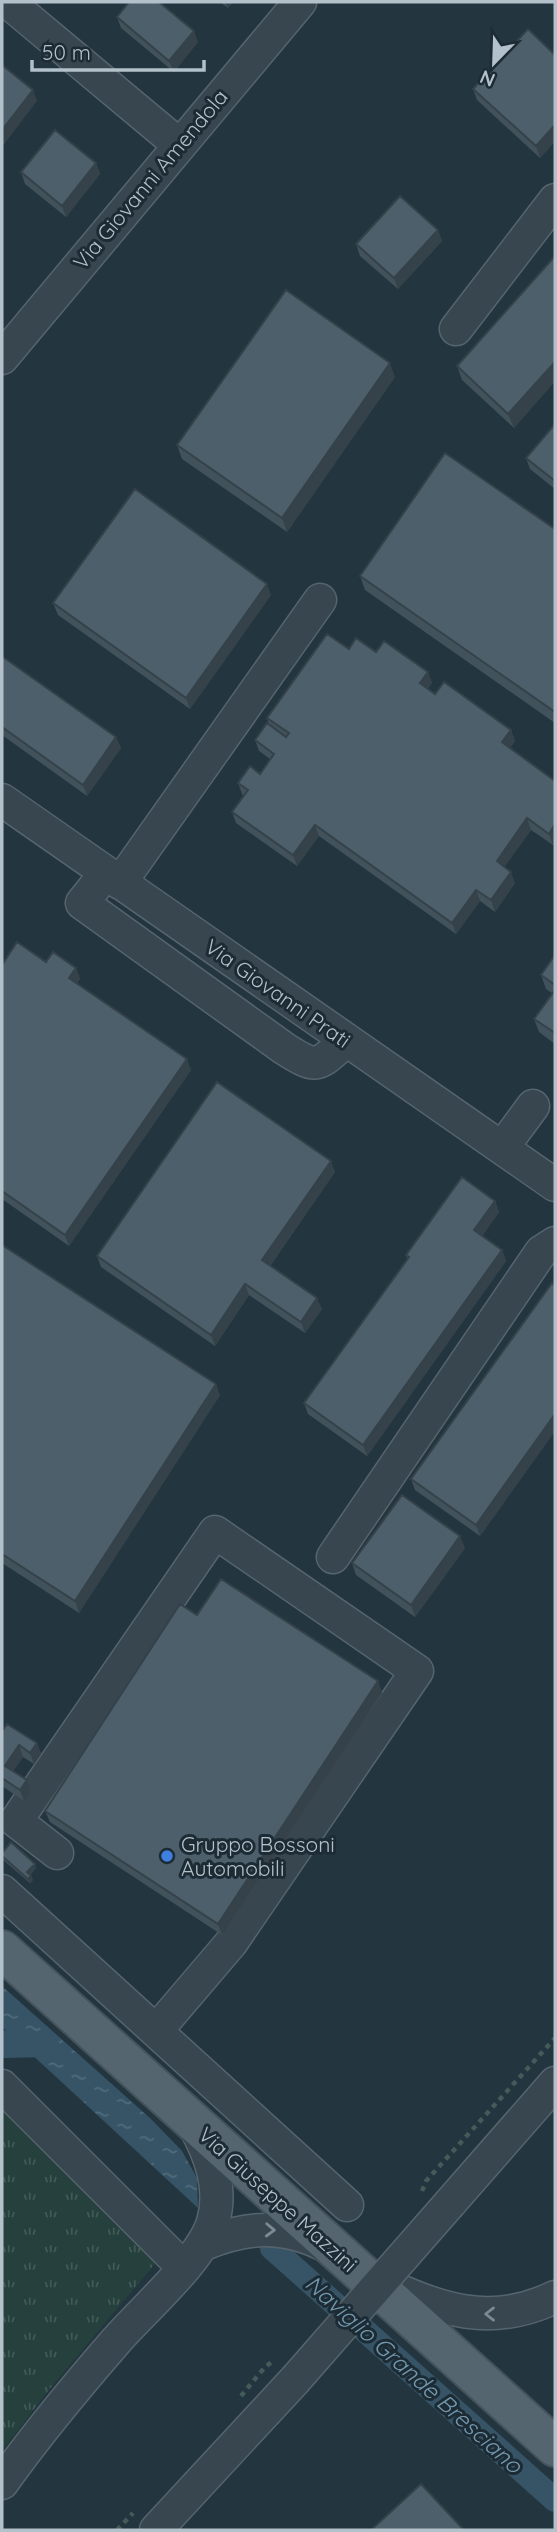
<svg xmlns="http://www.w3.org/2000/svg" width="557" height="2532" font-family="Quicksand,sans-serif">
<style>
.grass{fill:url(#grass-tufts)}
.water{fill:url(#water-ripples)}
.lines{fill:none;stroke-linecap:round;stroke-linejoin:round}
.canal{stroke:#365466;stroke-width:24}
.minor-casing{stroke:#55646d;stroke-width:35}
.major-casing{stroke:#43525b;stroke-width:42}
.path{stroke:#435c5a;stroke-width:4.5;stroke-dasharray:5 5;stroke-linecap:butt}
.minor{stroke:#37464f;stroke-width:32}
.major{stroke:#55656f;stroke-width:38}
.minor-bridge-casing{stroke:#55646d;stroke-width:35;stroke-linecap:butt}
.minor-bridge{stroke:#37464f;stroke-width:32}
.wall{fill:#41525b}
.shaded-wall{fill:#35424a}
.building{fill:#4c5f6a;stroke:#35424a;stroke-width:2}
.oneway{stroke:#7b8a93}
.shop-dot{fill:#3f7fe0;stroke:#1c2b34;stroke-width:2.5}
.labels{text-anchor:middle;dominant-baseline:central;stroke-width:6;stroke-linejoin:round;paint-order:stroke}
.street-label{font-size:21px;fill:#b3c1ca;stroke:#1c2b34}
.poi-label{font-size:21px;fill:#b3c1ca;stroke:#1c2b34;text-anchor:start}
.water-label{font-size:23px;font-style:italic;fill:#7298ae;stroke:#1c2b34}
</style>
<defs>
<pattern id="grass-tufts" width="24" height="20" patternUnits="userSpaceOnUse" patternTransform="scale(1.75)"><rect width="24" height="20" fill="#25403d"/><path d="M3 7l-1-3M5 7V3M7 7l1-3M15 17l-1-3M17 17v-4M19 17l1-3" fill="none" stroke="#425a58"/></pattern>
<pattern id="water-ripples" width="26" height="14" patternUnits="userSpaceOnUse" patternTransform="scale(1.75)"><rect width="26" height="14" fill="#365466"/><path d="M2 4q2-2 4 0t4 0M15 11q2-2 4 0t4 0" fill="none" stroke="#516b7b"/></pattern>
</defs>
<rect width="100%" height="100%" fill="#23353f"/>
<path class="grass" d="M2 2098 159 2259 48 2391 2 2451Z"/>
<path class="water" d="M2 1986 151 2119 182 2151 197 2178 198 2208 2 2027Z"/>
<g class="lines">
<path class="canal" d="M2 2042 6 2046 47 2045
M272 2248 555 2500"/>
<defs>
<path id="minor" d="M8 2 178 144
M456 329 555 200
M2 358 300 2
M2 800 555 1185
M106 873 82 903 285 1049C320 1071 317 1065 347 1040
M120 883 320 600
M502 1148 533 1106
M333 1557 541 1252 555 1243
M57 1853 16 1821 215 1532 417 1671 231 1943 156 2031
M2 1891 347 2205
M2 2086 183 2267
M450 2203 555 2083
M204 2244C248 2226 283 2224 327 2246
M380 2282C441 2310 491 2328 555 2297
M2 2483C37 2434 76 2387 116 2341 143 2310 202 2259 213 2222 223 2188 210 2154 194 2125
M156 2530 295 2380"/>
<path id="major" d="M2 1950 555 2447"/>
</defs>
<use href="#minor" class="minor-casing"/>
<use href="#major" class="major-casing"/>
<path class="path" d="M422 2191 426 2181 555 2038
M241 2396 265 2367 273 2361
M117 2530 133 2513"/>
<use href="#minor" class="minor"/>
<use href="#major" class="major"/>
<defs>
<path id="minor-bridge" d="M295 2380 450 2203"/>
</defs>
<use href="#minor-bridge" class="minor-bridge-casing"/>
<use href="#minor-bridge" class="minor-bridge"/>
</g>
<path class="wall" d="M220 2H233L228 8Z
M117 17 198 42 174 72 121 28Z
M555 55V141L540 158 477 100 473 89Z
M96 163 100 174 66 217 25 184 21 172Z
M438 230 442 241 398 289 360 256 356 244Z
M555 256V381L514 428 462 380 457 366Z
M395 377 287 532 182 459 177 445Z
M555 424V489L530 469 526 458Z
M555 529V723L365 590 360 576Z
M271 595 190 709 58 615 53 603Z
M349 649 376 652 428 672 432 683 427 689 435 694 511 730 515 741 510 748 555 781V841L553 845 531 830 504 867 515 883 495 912 480 901 456 934 319 836 297 866 236 823 232 812 244 796 242 794 238 783 260 774 270 759 259 751 255 740 269 725 267 718Z
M2 658 116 737 121 748 87 796 2 735Z
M555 955V1044L539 1032 534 1019 552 993 546 989 541 975Z
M46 962 76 968 80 979 77 983 191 1070 69 1246 2 1199V965Z
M335 1172 270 1266 322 1309 305 1333 249 1295 215 1346 101 1267 97 1256Z
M495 1201 499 1212 482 1236 502 1250 506 1261 367 1456 308 1414 304 1403 407 1259 406 1255Z
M2 1245 220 1395 79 1613 2 1563Z
M555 1286V1431L480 1536 415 1490 411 1479Z
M465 1548 415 1617 356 1575 352 1563Z
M197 1615 378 1681 382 1693 222 1935 50 1822 45 1811Z
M2 1729 37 1743 41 1754 34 1764 23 1757 13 1771 27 1780 31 1791 24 1801 2 1786Z
M2 1853 36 1868 30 1875 33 1880 30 1883 2 1859Z"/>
<path class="shaded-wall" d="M225 2H233L228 8Z
M194 31 198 42 174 72 169 61Z
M33 90 37 101 2 147V130Z
M555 125V141L540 158 536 146Z
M96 163 100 174 66 217 62 206Z
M438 230 442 241 398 289 394 278Z
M555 362V381L514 428 508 414Z
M390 363 395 377 287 532 282 518Z
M267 584 271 595 190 709 186 698Z
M428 672 432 683 424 695 420 683Z
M511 730 515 741 506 753 502 742Z
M116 737 121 748 87 796 83 785Z
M527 818 531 830 501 872 497 861Z
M555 824V841L553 845 549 834Z
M315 825 319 836 297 866 293 855Z
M511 872 515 883 495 912 491 900Z
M476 890 480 901 456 934 452 923Z
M76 968 80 979 73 989 69 978Z
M187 1059 191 1070 69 1246 65 1235Z
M331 1161 335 1172 266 1271 262 1260Z
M495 1201 499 1212 479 1241 474 1230Z
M502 1250 506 1261 367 1456 363 1445Z
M245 1284 249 1295 215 1346 211 1335Z
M317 1298 322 1309 305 1333 301 1322Z
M216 1384 220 1395 79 1613 75 1601Z
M555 1414V1431L480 1536 476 1525Z
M460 1536 465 1548 415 1617 411 1605Z
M378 1681 382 1693 222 1935 218 1924Z
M37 1743 41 1754 34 1764 30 1753Z
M19 1745 23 1757 9 1777 5 1766Z
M27 1780 31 1791 24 1801 20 1790Z
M35 1864 36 1868 28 1876 27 1872Z
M31 1876 33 1880 30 1883 28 1879Z"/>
<path class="building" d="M129 2H159L194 31 169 61 117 17Z
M528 29 555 55V125L536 146 473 89Z
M2 65 33 90 2 130Z
M55 130 96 163 62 206 21 172Z
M400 196 438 230 394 278 356 244Z
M555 256V362L508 414 457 366Z
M286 290 390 363 282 518 177 445Z
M555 424V481L526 458Z
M445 453 555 529V712L360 576Z
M135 489 267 584 186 698 53 603Z
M327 634 349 649 356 638 376 652 384 641 428 672 420 683 435 694 444 682 511 730 502 742 555 781V824L549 834 527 818 497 861 511 872 491 900 476 890 452 923 315 825 293 855 232 812 248 790 238 783 250 766 260 774 274 754 255 740 267 723 286 737 289 733 267 718Z
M3 657 116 737 83 785 2 727V658Z
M17 942 46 962 53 952 76 968 69 978 187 1059 65 1235 2 1191V965Z
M555 955V985L541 975Z
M555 990V1033L534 1019Z
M217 1082 331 1161 262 1260 317 1298 301 1322 245 1284 211 1335 97 1256Z
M462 1177 495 1201 474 1230 502 1250 363 1445 304 1403 409 1257 406 1255Z
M2 1245 216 1384 75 1601 2 1554Z
M552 1283 555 1286V1414L476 1525 411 1479Z
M402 1495 460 1536 411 1605 352 1563Z
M221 1579 378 1681 218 1924 45 1811 180 1604 197 1615Z
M7 1724 37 1743 30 1753 19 1745 5 1766 27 1780 20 1790 2 1778V1729L3 1730Z
M11 1842 35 1864 27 1872 31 1876 28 1879 2 1856V1853Z
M421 2484 464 2530H371Z"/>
<defs><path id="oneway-chevron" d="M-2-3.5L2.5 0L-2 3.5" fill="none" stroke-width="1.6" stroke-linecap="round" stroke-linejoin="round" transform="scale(1.75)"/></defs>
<g class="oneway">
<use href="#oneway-chevron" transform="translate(270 2230) rotate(2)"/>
<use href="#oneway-chevron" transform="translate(490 2314) rotate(180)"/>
</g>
<circle class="shop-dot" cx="167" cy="1856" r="7"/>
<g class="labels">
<g class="street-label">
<text transform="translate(150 179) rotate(-50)">Via Giovanni Amendola</text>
<text transform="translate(278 993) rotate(35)">Via Giovanni Prati</text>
<text transform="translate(278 2199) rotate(42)">Via Giuseppe Mazzini</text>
</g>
<g class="poi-label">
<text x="181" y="1844">Gruppo Bossoni<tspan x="181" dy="24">Automobili</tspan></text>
</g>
<g class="water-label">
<text transform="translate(414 2374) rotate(42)">Naviglio Grande Bresciano</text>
</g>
</g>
<rect width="557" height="2532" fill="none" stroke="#b3c1ca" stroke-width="7"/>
<g transform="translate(494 63) rotate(203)" stroke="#1c2b34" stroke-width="5" paint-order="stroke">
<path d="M0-5L12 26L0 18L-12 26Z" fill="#b3c1ca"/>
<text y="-10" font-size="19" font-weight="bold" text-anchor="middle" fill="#b3c1ca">N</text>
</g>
<path d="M32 60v10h172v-10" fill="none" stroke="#b3c1ca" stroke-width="3.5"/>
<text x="42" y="60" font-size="21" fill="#b3c1ca" stroke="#1c2b34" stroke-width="5" paint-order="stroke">50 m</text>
</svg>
